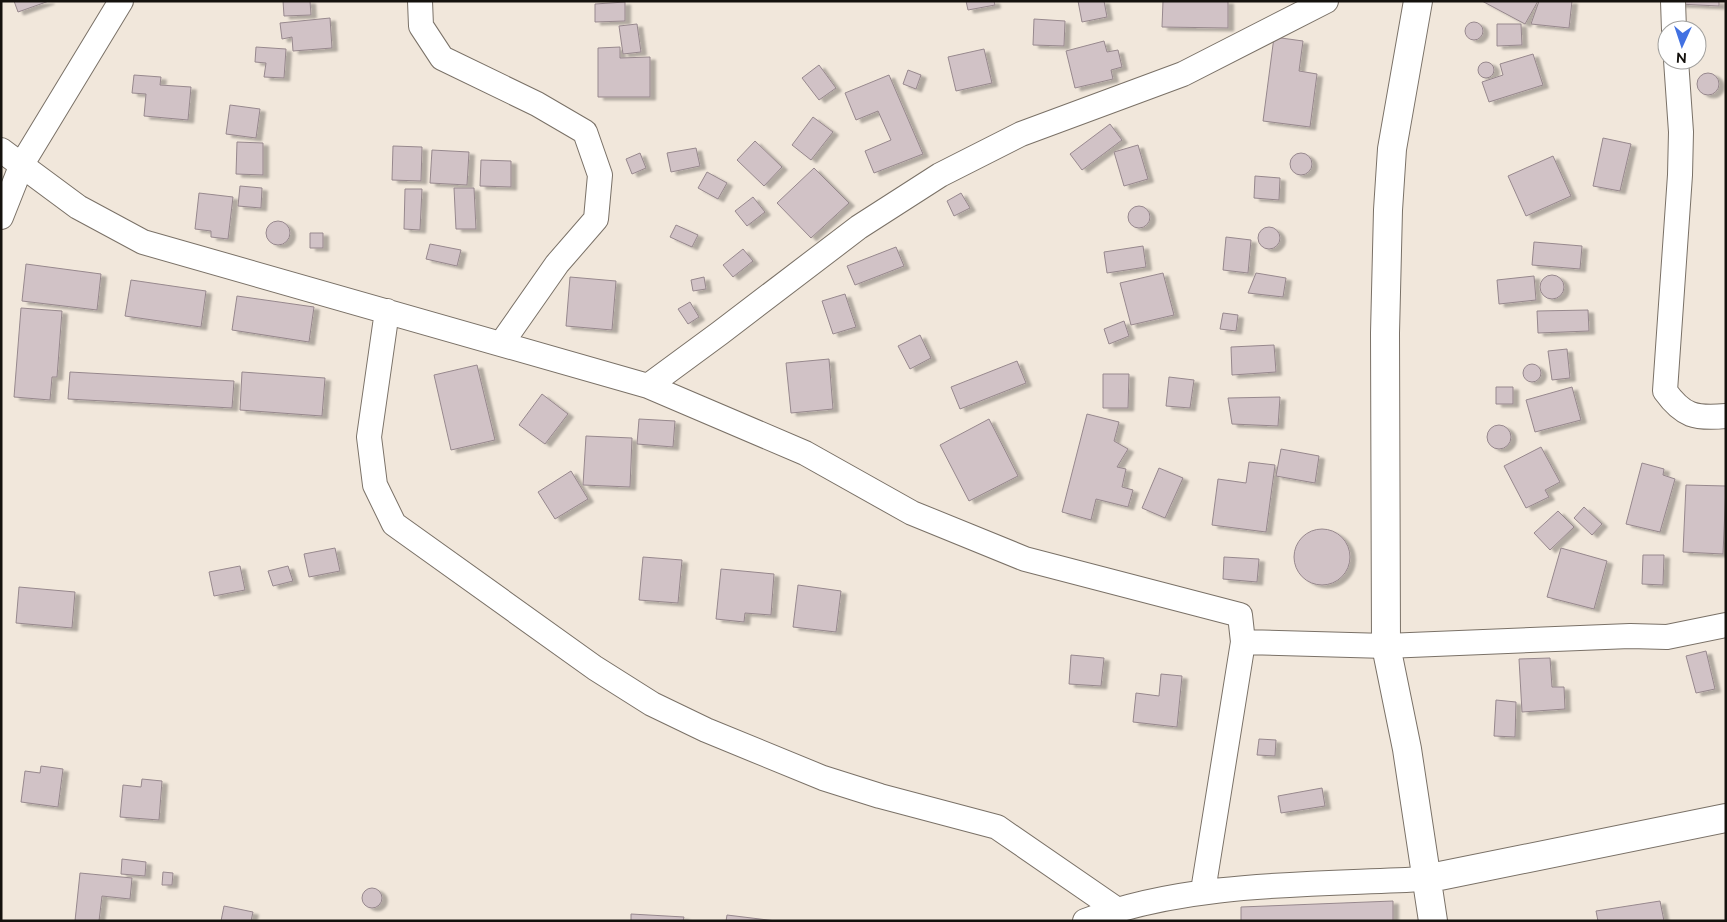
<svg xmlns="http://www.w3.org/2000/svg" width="1727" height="922" font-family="Raleway,sans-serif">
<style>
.building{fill:#d1c2c6;stroke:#97888d;filter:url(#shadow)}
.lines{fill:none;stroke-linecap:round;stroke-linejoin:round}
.minor-casing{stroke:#7a7167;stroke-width:26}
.tertiary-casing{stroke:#7a7167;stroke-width:30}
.minor{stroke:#fff;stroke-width:24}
.tertiary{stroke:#fff;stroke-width:28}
</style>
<defs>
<filter id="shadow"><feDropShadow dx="5.5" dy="3" stdDeviation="1" flood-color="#0004"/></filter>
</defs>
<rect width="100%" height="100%" fill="#f1e7db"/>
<path class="building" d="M14 1H49L18 12Z
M283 1H310L311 15 284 16Z
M966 1H994L995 5 968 10Z
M1078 1H1104L1107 17 1082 22Z
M1163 1H1228V28L1162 27Z
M1482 1H1538L1525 24Z
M1539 1H1572L1569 28 1531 24Z
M1678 1H1719V6L1678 4Z
M625 2V21L595 22V4Z
M330 18 332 48 293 51 292 37 282 39 280 23Z
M1034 19 1065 21 1064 46 1033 45Z
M1465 31a9 9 0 1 1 18 0a9 9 0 1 1-18 0Z
M637 24 641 52 623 54 619 26Z
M1497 24H1521L1522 45 1497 46Z
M1274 37 1303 41 1299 71 1317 74 1310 127 1263 121Z
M1104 41 1107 52 1118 50 1122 67 1111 70 1113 79 1075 88 1066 51Z
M256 47 286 49 284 78 264 77 266 63 255 62Z
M620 47V58L650 57V97H598V48Z
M984 49 992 83 956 91 948 57Z
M1533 54 1543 85 1489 102 1482 82 1503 75 1500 64Z
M1478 70a8 8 0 1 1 16 0a8 8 0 1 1-16 0Z
M819 65 836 88 819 100 802 78Z
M908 70 921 75 916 89 903 84Z
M1697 84a11 11 0 1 1 22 0a11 11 0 1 1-22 0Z
M134 75 161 77 160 85 191 87 188 120 144 116 146 94 132 93Z
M889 75 923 154 874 173 865 151 891 140 878 111 856 120 845 93Z
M230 105 260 109 256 138 226 134Z
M813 117 833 132 811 160 792 145Z
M1110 124 1122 140 1082 170 1070 154Z
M1603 138 1631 144 1620 191 1593 186Z
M755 141 782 167 764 186 737 160Z
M237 142 263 143V175L236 174Z
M1138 145 1148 179 1124 186 1114 152Z
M393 146 422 147 421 181 392 180Z
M696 148 700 166 671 172 667 153Z
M432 150 469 152 467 185 430 183Z
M1290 164a11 11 0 1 1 22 0a11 11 0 1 1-22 0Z
M640 153 646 168 632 174 626 159Z
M1553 156 1571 196 1526 216 1508 176Z
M481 160 511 161V187L480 186Z
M814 168 849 203 811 238 777 203Z
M707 172 727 183 718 199 698 188Z
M1255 176 1280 178 1279 200 1254 198Z
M240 186 262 188 261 208 238 206Z
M454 188H474L476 229H456Z
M405 189H422L420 230 404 229Z
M199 193 233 197 228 239 211 237V231L195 229Z
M961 193 970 208 954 216 947 201Z
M753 197 765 212 747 226 735 211Z
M1128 217a11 11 0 1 1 22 0a11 11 0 1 1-22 0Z
M266 233a12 12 0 1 1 24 0a12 12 0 1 1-24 0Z
M676 225 698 235 692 247 670 237Z
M1258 238a11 11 0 1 1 22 0a11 11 0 1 1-22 0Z
M310 233H323V248H310Z
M1226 237 1251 240 1248 273 1223 270Z
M1534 242 1582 246 1580 269 1532 265Z
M430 244 461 250 457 266 426 259Z
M1143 246 1146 267 1107 273 1104 252Z
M896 247 904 266 855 285 847 266Z
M743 249 753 261 733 277 723 265Z
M26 264 101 274 97 310 22 301Z
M1163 273 1174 315 1131 325 1120 283Z
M1256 273 1286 278 1283 297 1248 293Z
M1540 287a12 12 0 1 1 24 0a12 12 0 1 1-24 0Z
M1534 276 1536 300 1499 304 1497 280Z
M570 277 616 281 612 330 566 326Z
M704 277 706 289 693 291 691 280Z
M131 280 206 291 201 327 125 316Z
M845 294 856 327 833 334 822 301Z
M237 296 314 307 309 342 232 330Z
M690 302 699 317 688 324 678 309Z
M21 308 62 311 57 377H52L50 400 14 397Z
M1588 310 1589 331 1538 333 1537 311Z
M1223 313 1238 315 1236 331 1220 329Z
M1124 321 1129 336 1109 344 1104 329Z
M920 335 931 358 910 369 898 346Z
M1274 345 1276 372 1232 375 1231 347Z
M1567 349 1570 378 1552 380 1548 351Z
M829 359 833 409 791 413 786 363Z
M1017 361 1026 383 960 409 951 387Z
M1523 373a9 9 0 1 1 18 0a9 9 0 1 1-18 0Z
M477 365 495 440 451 450 434 375Z
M70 372 234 381 232 408 68 399Z
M242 372 325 378 322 416 240 410Z
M1103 374H1129L1128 408H1103Z
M1169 377 1194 380 1190 408 1166 406Z
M1496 387H1513V404H1496Z
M1572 387 1581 420 1535 432 1526 400Z
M542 394 568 414 545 444 519 425Z
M1280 397 1278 426 1232 424 1228 398Z
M1087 414 1119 422 1114 441 1128 449 1117 467 1126 469 1122 487 1133 490 1128 507 1096 499 1091 520 1062 512Z
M639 419 675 421 673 447 637 444Z
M989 419 1018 476 969 501 940 445Z
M1487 437a12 12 0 1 1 24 0a12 12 0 1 1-24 0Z
M586 436 632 438 630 487 583 485Z
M1541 447 1560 482 1545 490 1549 497 1526 508 1504 466Z
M1281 449 1319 456 1315 483 1276 476Z
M1249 462 1275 465 1266 532 1212 525 1218 479 1246 483Z
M1642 463 1664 469 1663 475 1675 479 1660 532 1626 524Z
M1159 468 1183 478 1165 518 1142 508Z
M571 471 588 499 555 519 538 492Z
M1686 485 1726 486 1723 554 1683 552Z
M1584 507 1602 524 1592 535 1574 518Z
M1558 511 1574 527 1550 550 1534 533Z
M1294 557a28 28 0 1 1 56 0a28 28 0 1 1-56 0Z
M335 548 340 571 309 577 304 554Z
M1561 548 1607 561 1594 609 1547 597Z
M1643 555H1664L1663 585 1642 584Z
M643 557 682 560 678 603 639 600Z
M1224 557 1259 559 1257 582 1223 579Z
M240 566 245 590 214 596 209 572Z
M288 566 293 581 273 586 268 571Z
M721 569 774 574 771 615 745 613 744 622 716 619Z
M798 585 841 591 836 632 793 627Z
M19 587 75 592 72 628 16 623Z
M1706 651 1715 689 1696 693 1686 656Z
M1071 655 1104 658 1101 686 1069 684Z
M1550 658 1552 687H1564L1565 709 1522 712 1519 659Z
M1161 674 1182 676 1177 727 1133 722 1136 693 1159 696Z
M1496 700 1516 702 1515 737 1494 736Z
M1259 739 1276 740 1275 756 1257 755Z
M41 766 63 769 58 807 21 802 25 771 40 773Z
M142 779 162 781 159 820 120 817 123 785 141 787Z
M1322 788 1325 806 1281 813 1278 796Z
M122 859 146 862 145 876 121 874Z
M163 872 173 873 172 885H162Z
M80 873 132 878 130 899 102 896 99 921H75Z
M362 898a10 10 0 1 1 20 0a10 10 0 1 1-20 0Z
M1393 901V921H1241V907Z
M1660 901 1664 921H1598L1596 911Z
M224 906 253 912 251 921H221Z
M631 914 684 917 683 921H631Z
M727 915 776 921H726Z"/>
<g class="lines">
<defs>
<path id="minor" d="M420 1 421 26 442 58 537 104 585 132 600 175 596 219 557 264 501 344
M1673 1 1674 30
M1676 60 1681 132 1680 175 1665 391C1683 416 1695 419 1726 416
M1 150 78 207 143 242 648 386 805 453 912 513 1025 559 1240 615 1243 642 1386 646 1630 636 1667 637 1726 625
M1 217 22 164 121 1
M387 311 369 437 375 485 394 524 595 668 652 704 706 730 823 778 880 796 997 827 1116 909
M648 386 720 333 859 227 940 175 1021 134 1183 74 1326 1
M1203 891 1243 642
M1085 921C1188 881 1314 885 1425 879"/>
<path id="tertiary" d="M1418 1 1392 149 1388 210 1385 333 1386 646 1407 749 1433 921
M1425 879 1726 818"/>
</defs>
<use href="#minor" class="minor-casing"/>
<use href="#tertiary" class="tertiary-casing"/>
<use href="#minor" class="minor"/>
<use href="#tertiary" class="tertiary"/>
</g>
<rect width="1727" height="922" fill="none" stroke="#14110d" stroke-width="5"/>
<g transform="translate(1682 45) rotate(183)"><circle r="24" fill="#ffffff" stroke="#a1a09e"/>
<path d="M0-4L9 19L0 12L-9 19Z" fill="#4271e2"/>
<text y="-8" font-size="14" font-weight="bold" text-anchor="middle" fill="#14110d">N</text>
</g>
</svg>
